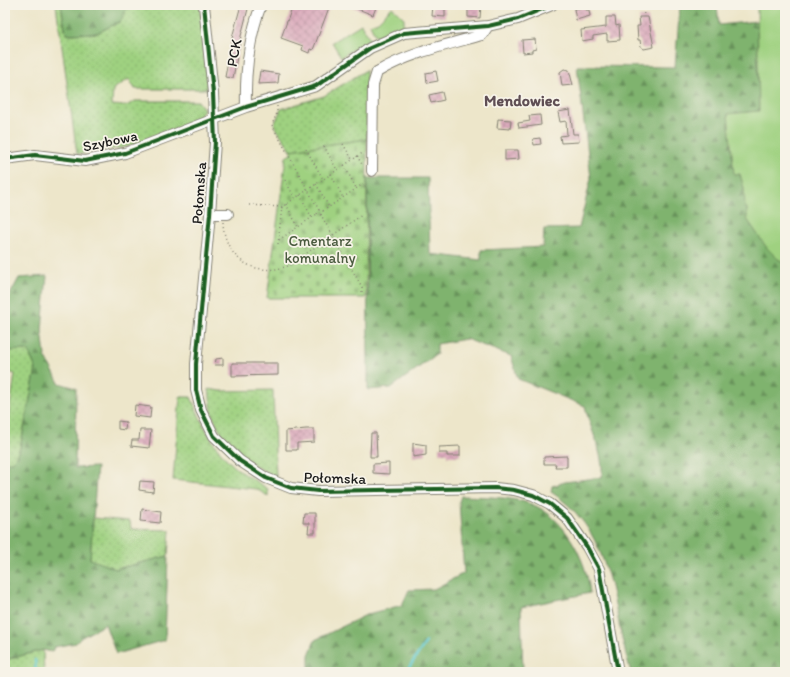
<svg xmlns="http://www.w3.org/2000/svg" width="790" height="677" font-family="Itim,sans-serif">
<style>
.grass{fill:url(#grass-dots);stroke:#5e764e}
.forest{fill:url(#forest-firs);stroke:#4e6845}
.cemetery{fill:url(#cemetery-stones);stroke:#5e764e}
.green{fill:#9fd180;stroke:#5e764e}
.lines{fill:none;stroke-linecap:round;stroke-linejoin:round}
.stream{stroke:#5dcad0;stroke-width:2.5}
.building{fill:url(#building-cross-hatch)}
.minor-casing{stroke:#848173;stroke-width:12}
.path{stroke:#848173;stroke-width:1.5;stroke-dasharray:1 3;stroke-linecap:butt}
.minor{stroke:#fff;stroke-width:10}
.cycleway-casing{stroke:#f7f3e8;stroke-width:6}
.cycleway{stroke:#1b5e20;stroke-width:4}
.labels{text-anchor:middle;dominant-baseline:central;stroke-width:3.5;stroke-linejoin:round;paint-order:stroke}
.street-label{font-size:15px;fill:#1c1c1c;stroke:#f7f3e8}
.park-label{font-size:15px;fill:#4a5b3f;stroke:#f7f3e8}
.neighbourhood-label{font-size:16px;font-weight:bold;fill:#5f4e54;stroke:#f7f3e8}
</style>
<defs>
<pattern id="grass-dots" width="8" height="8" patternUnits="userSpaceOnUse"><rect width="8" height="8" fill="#9fd180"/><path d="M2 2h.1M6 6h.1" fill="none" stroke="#88b36e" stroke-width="1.8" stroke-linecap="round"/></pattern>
<pattern id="forest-firs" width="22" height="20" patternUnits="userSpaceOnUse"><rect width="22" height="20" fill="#7fb36e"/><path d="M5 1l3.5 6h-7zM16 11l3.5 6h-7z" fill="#67915a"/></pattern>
<pattern id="cemetery-stones" width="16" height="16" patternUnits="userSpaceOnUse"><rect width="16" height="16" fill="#9fd180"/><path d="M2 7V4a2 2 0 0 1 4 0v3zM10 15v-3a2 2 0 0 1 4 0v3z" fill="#88b36e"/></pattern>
<pattern id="building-cross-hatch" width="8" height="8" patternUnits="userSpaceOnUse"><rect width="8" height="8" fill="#dbabbc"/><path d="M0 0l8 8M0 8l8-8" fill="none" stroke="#bb93a1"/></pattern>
</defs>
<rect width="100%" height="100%" fill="#f7f3e8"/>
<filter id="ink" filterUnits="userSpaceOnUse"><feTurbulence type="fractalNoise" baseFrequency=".025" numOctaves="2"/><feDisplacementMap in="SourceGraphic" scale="8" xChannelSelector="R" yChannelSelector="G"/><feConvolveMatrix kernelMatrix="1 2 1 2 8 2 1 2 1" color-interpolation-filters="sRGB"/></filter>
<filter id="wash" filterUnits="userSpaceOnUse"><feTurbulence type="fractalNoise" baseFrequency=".012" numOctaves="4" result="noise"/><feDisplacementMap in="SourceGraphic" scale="16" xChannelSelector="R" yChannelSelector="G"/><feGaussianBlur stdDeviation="0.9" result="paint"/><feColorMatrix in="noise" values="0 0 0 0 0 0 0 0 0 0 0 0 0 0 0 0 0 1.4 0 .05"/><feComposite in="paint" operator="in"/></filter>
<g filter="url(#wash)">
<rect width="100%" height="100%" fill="#ede6ca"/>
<path class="grass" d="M56 5H61L66 34 97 33 121 21 128 5H200L208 89H135L129 79 113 89 112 105 126 106 135 101H198L204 109 197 122 126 147 77 154Z
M366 70 367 139 291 150 274 125 281 109 324 96Z
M28 350 36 369 20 448 13 463 5 462V440L15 374 5 371V351Z
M209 389 220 391 273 390 276 477 257 467 227 444 212 415Z
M180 397H191C202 423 213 448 235 467 245 475 258 482 268 489V496L256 489 173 480Z
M93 518 130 521 131 529 170 530 168 556 116 569 90 560Z
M43 650 44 672H5V660Z"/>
<path class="forest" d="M61 5H128L121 21 97 33 66 34Z
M680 5H717L719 25 757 21 759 111 728 114 734 174H740L744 188 745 207 747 208V219L763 242 778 259 785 263V672H631C610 607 616 534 551 492L552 486 565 482 602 477C604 452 590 430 585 406L518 379 511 356 466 339 437 344V354L391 388 368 390 367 178H428L430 254 481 260V250L543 247 544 229 579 228 591 178 577 66 675 67Z
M47 276 42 330 45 356 59 383 76 388 75 468 97 467 90 559 116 569 168 556 165 640 116 654 105 624 82 637 76 643 54 647 52 652 43 650 5 660V637H7L8 621H5V462H13L20 448 36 369 28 350 5 351V304L19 278Z
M461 496C484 497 509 496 531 504 564 516 587 560 590 593L521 607 523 672H309V655L315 640 368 614 402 605 409 590 434 589 464 573 459 502Z"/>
<path class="cemetery" d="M367 139 366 298H267L286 157 291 154V150Z"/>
<path class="green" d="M757 5H785V263L778 259 767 248 747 219V208L745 207 744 188 740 174H734L728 114 759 111Z
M392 7 404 18V26L378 36 375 35 370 24 378 21Z
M361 24 370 39 341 57 332 42Z"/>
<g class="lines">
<path class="stream" d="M35 660 36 672
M406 672 426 642"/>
</g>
<g id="blocks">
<path class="building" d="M241 5H249L241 36 233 78 225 77 233 34Z
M293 5H330L313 50 310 49 309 53 302 50 303 46 281 38Z
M348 5H377L373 15Z
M433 5H445V17L432 16Z
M468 5H481L480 18 468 17Z
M585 7 586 10H589L590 16 576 20 574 9Z
M606 17H615L616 26 619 25 620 40 607 41V34L593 36V39L582 41 581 30 606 27Z
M639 17H648L654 47 644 49 641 47 640 40H638L637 26H640Z
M535 39 536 49 532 50V52L523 53 522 40Z
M564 69 569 70 573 85 562 86 560 72Z
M260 71 279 74 278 83 258 84Z
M436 71 438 81 427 83 426 73Z
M442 92 444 100 431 103 429 95Z
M570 110 573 134H578L579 142 561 143 560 136 567 135 566 121 560 122 558 112Z
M540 115 541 125 519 128 518 123 530 121 529 116Z
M498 119 511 120 510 129 497 128Z
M540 138 541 144 534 145 533 139Z
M505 150H518L519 159 505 160Z
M223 358V365H215L216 359Z
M232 363H278V375L232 376Z
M135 405 151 407 150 418 134 416Z
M118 421 126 422 125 430 118 429Z
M306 429H314V442L299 443H297V450H286V431Z
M140 430H151L149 448 131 446 132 440H139Z
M371 433H376L377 457H370Z
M413 443 426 445V455L413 457Z
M460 446V456H447V453H439V447Z
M567 456V467H555L556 464H544V457Z
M389 463V474L373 473V464Z
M140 481 154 482 153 492 139 490Z
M142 509 161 512 160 523 141 521Z
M304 513H315V533H308L309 523H303Z"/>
</g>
</g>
<g filter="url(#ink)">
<use href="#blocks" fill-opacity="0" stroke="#848173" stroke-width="1"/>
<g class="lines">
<defs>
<path id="minor" d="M204 5 213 93 215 142 210 214 196 364V390L201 410 214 436 240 461 266 478 291 488 318 491 495 488 514 490 533 495 550 504 567 518 587 547 599 569 618 672
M246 107C245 73 249 37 261 5
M5 159 35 155 85 161 125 153 246 107 316 86 370 48 404 33 488 26 518 19 552 5
M372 171 373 85 377 72C409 53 446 45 482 35L488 26
M210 214H228"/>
</defs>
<use href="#minor" class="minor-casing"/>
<path class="path" d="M643 5 644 17
M277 106V113L272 125 319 210
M343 144 352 159
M324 146 337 170
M306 149 323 179
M357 156 363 166
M344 165 356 188
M331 174 343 198
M285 180 295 198
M316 184 329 207
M300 195 312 218
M286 204 298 227
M249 205 282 207
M323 211 363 184
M321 215 323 211 319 210 317 214 321 215 362 287V294
M223 222C224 258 254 278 288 266L362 215
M279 240 317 214
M278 244 282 207 364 152"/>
<use href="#minor" class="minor"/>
<defs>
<path id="cycleway" d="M204 5 213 93 215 142 210 214 196 364V390L201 410 214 436 240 461 266 478 291 488 318 491 495 488 514 490 533 495 550 504 567 518 587 547 599 569 618 672
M5 159 35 155 85 161 125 153 246 107 316 86 370 48 404 33 488 26 518 19 552 5"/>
</defs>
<use href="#cycleway" class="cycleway-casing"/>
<use href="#cycleway" class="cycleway"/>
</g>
</g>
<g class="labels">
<g class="street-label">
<text transform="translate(234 53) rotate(-80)">PCK</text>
<text transform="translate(110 141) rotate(-12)">Szybowa</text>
<text transform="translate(199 193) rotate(-86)">Połomska</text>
<text transform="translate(335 478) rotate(2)">Połomska</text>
</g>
<g class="park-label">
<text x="320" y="241">Cmentarz<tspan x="320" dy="17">komunalny</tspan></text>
</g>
<g class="neighbourhood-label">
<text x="522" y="100">Mendowiec</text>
</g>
</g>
<rect width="790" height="677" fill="none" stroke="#f7f3e8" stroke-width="20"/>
</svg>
